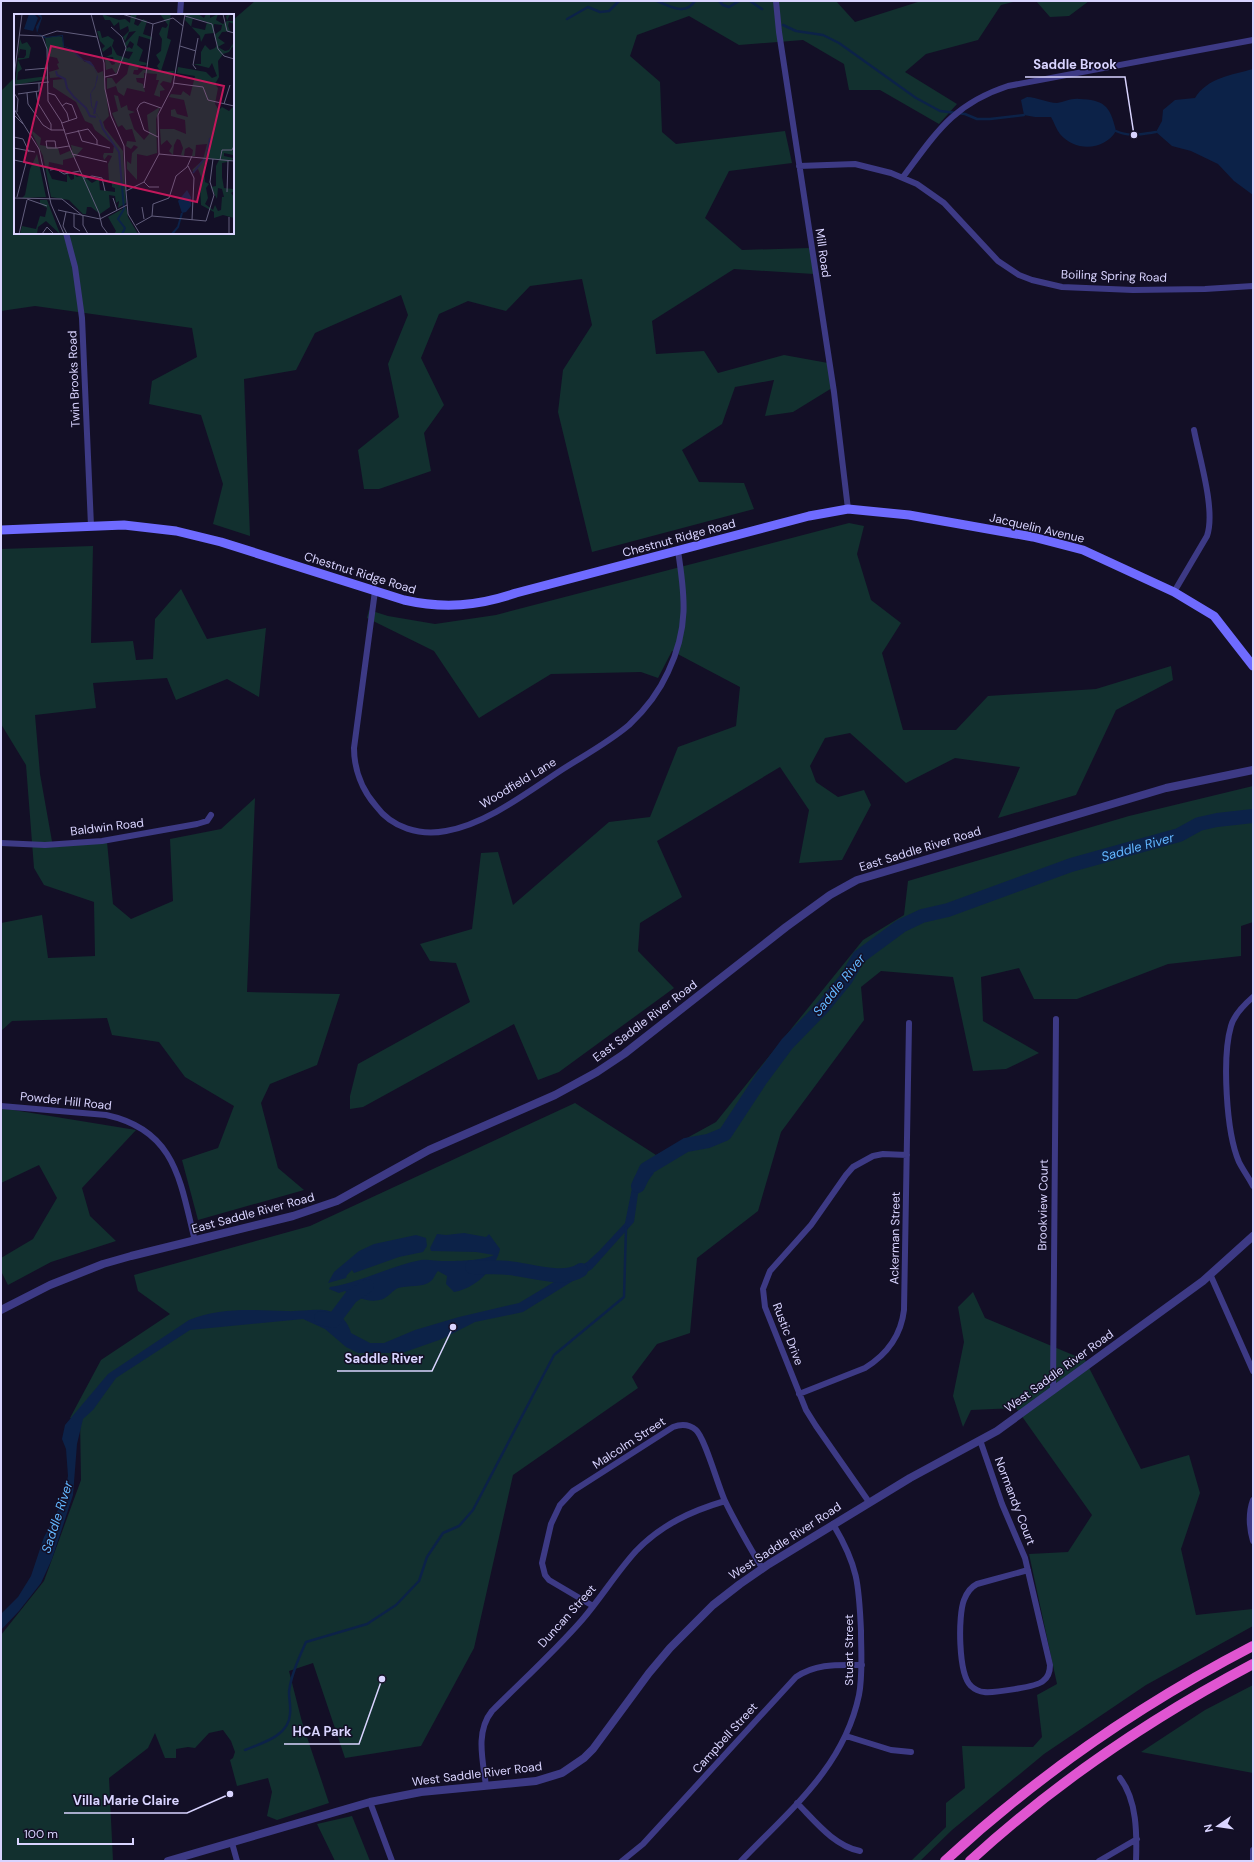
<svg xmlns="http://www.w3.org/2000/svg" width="1254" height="1862" font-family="'DM Sans',sans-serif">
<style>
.green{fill:#12302f}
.water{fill:#0c2248}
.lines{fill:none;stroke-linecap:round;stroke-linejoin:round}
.stream{stroke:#0c2248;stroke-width:2.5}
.river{stroke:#0c2248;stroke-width:14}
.minor{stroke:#3d3a85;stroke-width:6}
.tertiary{stroke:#3d3a85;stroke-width:8}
.secondary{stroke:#6f6bff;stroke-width:9}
.trunk{stroke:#e055d1;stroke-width:10}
.labels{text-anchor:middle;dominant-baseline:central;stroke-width:3;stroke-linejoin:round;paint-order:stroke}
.street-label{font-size:12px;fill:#d9d4ff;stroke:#130f26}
.water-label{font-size:13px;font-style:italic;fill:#62b6ff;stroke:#130f26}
.inset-river{fill:none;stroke:#0c2248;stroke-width:2}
.inset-road{fill:none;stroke:#625e7d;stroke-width:1}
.view{fill:#c2185b;fill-opacity:0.15;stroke:#c2185b;stroke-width:2}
.inset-edge{fill:none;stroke:#d9d4ff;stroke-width:2}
.leader{fill:none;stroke:#d9d4ff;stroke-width:1.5}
.callout-dot{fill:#d9d4ff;stroke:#130f26;stroke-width:1.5}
.callout-label{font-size:13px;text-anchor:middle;font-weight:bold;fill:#d9d4ff;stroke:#130f26;stroke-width:3;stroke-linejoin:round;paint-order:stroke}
</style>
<rect width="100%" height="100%" fill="#130f26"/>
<path class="green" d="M255 1H836L855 22 921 1H1017L1001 5 978 40 926 54 905 72 957 104 939 124 880 90H849L844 64 803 40 739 45 689 16 637 35 630 56 660 82 662 132 676 144 785 131 792 163 729 171 705 218 742 250 810 248 814 274 734 269 652 321 656 354 704 351 718 373 784 355 828 363 832 388 793 412 765 416 774 380 735 387 722 424 682 450 699 482 744 483 754 509 592 552 558 412 563 370 592 325 582 279 530 286 506 311 468 301 439 314 421 358 444 405 424 433 431 471 379 489H364L358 450 399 417 388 364 408 315 401 295 315 333 296 370 244 379 250 536 213 524 223 484 201 415 149 404 152 381 197 357 192 328 35 306 1 311V91L15 77V233H233V20Z
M1036 1H1089L1069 16 1050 17Z
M849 523 864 526 857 554 871 600 901 623 882 653 903 730H956L988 696 1096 689 1171 666 1173 680 1116 710 1076 795 998 818 1020 767 955 758 906 783 850 733 825 738 810 766 816 782 838 797 864 790 871 805 842 860 799 863 809 810 780 767 657 841 682 897 640 923 638 951 674 988 559 1072 538 1080 514 1024 363 1107 350 1109V1096L358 1064 470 1002 456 963 430 961 420 944 472 929 481 853 498 852 513 905 609 822 650 817 678 747 736 726 740 687 672 651 658 678 641 672 551 674 479 718 434 651 367 618 369 610 388 616 435 624 496 615Z
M93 546 91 643 133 641 136 660 153 659 155 619 181 589 207 639 266 628 259 697 227 679 176 700 167 678 93 683 96 708 35 715 40 774 53 847 107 842 113 904 131 919 173 901 170 839 221 829 255 798 247 992 340 994 317 1065 270 1084 261 1103 278 1168 304 1190 198 1220 182 1160 218 1148 234 1106 185 1077 159 1042 112 1035 107 1018 12 1021 1 1031V923L42 915 48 958 95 956 94 902 44 885 34 868 26 765 1 724V549Z
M1253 786V922L1241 926V956L1168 964 1077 999H1034L1019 968 981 977 983 1021 1039 1053 1006 1069 973 1071 953 977 881 971 861 987 864 1020 781 1132 758 1211 697 1258 690 1333 657 1344 632 1377 638 1388 513 1475 474 1648 421 1746 345 1758 313 1663 289 1671 302 1722 329 1803 277 1820 267 1816 272 1792 268 1778 237 1786 230 1760 233 1758 235 1752 231 1741 223 1730 209 1733 195 1748 188 1747 176 1749V1758H165L155 1733 148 1748 109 1778 113 1861H1V1635L44 1581 81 1480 80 1418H70L101 1360 170 1314 138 1291 134 1275 310 1226 575 1103 656 1155 716 1122 863 940 904 915 908 881 1129 816Z
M1 1108 136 1130 82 1188 90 1216 116 1241 51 1262 8 1285 1 1271V1258L33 1239 57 1198 39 1165 1 1183Z
M973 1292 985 1318 1085 1360 1141 1469 1189 1455 1200 1493 1181 1549 1196 1615 1253 1609V1626L1146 1685 1044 1754 952 1830 920 1861H911L946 1827V1803L965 1788 962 1746 1033 1747 1042 1737 1037 1695 1057 1684 1029 1554 1068 1552 1092 1515 1016 1408 971 1410 963 1427 953 1396 964 1342 958 1307Z
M1253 1685V1773L1141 1752 1205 1710Z
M352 1816 370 1861H335L317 1824Z"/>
<path class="water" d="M1253 69V195L1234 181 1218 164 1191 151 1172 146 1156 132 1162 121 1163 110 1175 100 1195 98C1207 78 1232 75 1253 69Z
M1027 97C1037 97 1047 103 1057 103 1064 102 1072 98 1079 99 1104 100 1110 105 1116 131 1104 151 1075 152 1060 134 1056 129 1054 122 1051 117H1035L1024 115 1021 100Z
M643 1168 654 1173 638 1194 634 1222 592 1269 523 1312 475 1322 442 1339 402 1353H358L346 1347 325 1329 303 1319 190 1330 116 1378 93 1410 83 1419 77 1444 73 1495 52 1559 41 1583 19 1611 1 1630V1614L18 1597 31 1576 44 1537 54 1519 65 1493 68 1476 66 1449 62 1439 65 1425 108 1374 189 1320C221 1307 252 1310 286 1311 299 1312 316 1308 329 1311 341 1314 348 1322 351 1333L370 1343H384L415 1330 459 1317 519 1303 587 1262 599 1251 625 1223 634 1178Z
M464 1233 486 1237 489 1234 500 1249C496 1269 474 1289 454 1292L446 1284 447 1276 438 1271C435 1274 434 1279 431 1281 423 1288 407 1285 398 1288 392 1291 388 1297 383 1299 370 1304 355 1297 345 1291L339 1293 329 1289 330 1287C362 1282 390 1266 421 1260 429 1259 435 1261 442 1261 456 1261 482 1261 494 1255L476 1252 431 1251 430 1248 437 1234 446 1235Z
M416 1235 426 1238 427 1246 423 1252 399 1257 354 1273 352 1270 347 1275 346 1278 328 1283 334 1272 359 1251 374 1244Z"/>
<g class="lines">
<path class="stream" d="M657 1C670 6 685 16 695 1
M719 1 723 5 729 7 739 1
M750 1 762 9
M567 19 588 7 600 12 609 11 619 1
M783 25 796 31 823 35 839 43 916 98 940 111 965 114 977 119H990L1024 115
M1116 131C1128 137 1142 134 1156 132
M245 1750C262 1743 289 1736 290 1714 291 1707 289 1699 289 1692 291 1675 299 1658 306 1642L367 1624 396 1605 419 1581 427 1557 443 1533 459 1526 473 1510 554 1355 624 1297 626 1228"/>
<g class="river">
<path id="s1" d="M638 1186 646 1169 686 1145 708 1141 725 1134 761 1079 787 1044 823 1007 846 979 859 957 901 926 922 916 948 910 1071 865 1179 835 1199 824 1217 820 1253 816"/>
<path d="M472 1267C484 1267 497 1267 509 1268 529 1270 564 1282 581 1270"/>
<path d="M321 1318 333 1321 351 1297 367 1286"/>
</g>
<path class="minor" d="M776 1 779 32 834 392 848 509
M180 15 181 1
M799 166 855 164 891 173 917 184 944 203 998 261 1019 275 1032 280 1062 287 1133 290 1205 289 1253 286
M903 177C936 133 953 104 1008 86L1253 40
M66 233 75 267 82 318 91 526
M375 591 354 748C354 769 362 790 376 806 392 828 420 836 446 831 487 824 529 791 563 769 585 755 609 742 629 725 645 710 659 692 668 672 689 628 685 596 678 551
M1174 592 1207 536C1216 510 1199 457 1194 430
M1 843 45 845 102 841 197 824 207 821 211 815
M1253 997C1245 1004 1234 1015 1231 1026 1222 1057 1226 1132 1239 1162 1243 1170 1249 1178 1253 1186
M1 1106 106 1115C176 1130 180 1181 195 1241
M1210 1274 1253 1371
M1053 1391 1056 1019
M799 1394 865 1368C886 1355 901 1336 904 1310L909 1023
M980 1440 1002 1504 1025 1558 1050 1665C1050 1671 1049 1677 1043 1681 1037 1687 993 1693 984 1692 980 1692 974 1689 971 1686 958 1674 958 1615 964 1600 967 1592 971 1587 977 1584L1028 1570
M1253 1500C1248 1514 1249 1527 1253 1541
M869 1502 816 1426 806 1410 765 1307 763 1289 770 1271 811 1225 846 1175 853 1167 873 1156 883 1154 907 1155
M593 1606 549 1580 545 1575 542 1563 551 1524 560 1505 573 1491 673 1427C681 1424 689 1424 696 1430 705 1438 718 1486 725 1501 736 1524 749 1546 762 1568
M846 1736 891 1750 911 1752
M1120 1778C1137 1800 1137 1834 1136 1861
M486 1786C483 1761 475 1732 492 1711 522 1681 554 1652 582 1620 601 1598 616 1573 636 1551 661 1525 691 1511 725 1501
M370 1802 392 1861
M797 1803C815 1821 834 1846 860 1851
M232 1843 237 1861
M622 1861 643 1844 796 1677C817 1663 838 1665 862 1665
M741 1861C790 1810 844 1767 859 1695 863 1674 861 1652 861 1631 859 1584 858 1566 833 1524
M1099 1861 1137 1839
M1253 1861V1850"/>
<path class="tertiary" d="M1 1310 50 1285 103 1264 131 1256 293 1216 337 1201 429 1150 555 1095 597 1072 624 1054 786 927 830 895 857 880 1166 788 1253 770
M168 1861 370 1802 421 1792 536 1781 562 1773 584 1758 593 1749 649 1673 670 1648 713 1605 740 1584 769 1564 910 1478 997 1431 1203 1281 1253 1236"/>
<path class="secondary" d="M1 530 124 525 176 531 221 542 404 600C444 609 478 606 516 593L809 516 848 509 909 515 1033 537 1083 550 1174 592 1214 616 1253 666"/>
<path class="trunk" d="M945 1861C1038 1775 1141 1704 1253 1646
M970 1861C1055 1783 1151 1718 1253 1664"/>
</g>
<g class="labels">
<g class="street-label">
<text transform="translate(823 253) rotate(82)">Mill Road</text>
<text transform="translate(1114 276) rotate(2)">Boiling Spring Road</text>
<text transform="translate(74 379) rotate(-92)">Twin Brooks Road</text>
<text transform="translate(1037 528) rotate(13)">Jacquelin Avenue</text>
<text transform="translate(679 538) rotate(-15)">Chestnut Ridge Road</text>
<text transform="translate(360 573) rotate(17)">Chestnut Ridge Road</text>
<text transform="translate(518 783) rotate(-31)">Woodfield Lane</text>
<text transform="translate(107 827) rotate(-7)">Baldwin Road</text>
<text transform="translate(920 849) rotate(-17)">East Saddle River Road</text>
<text transform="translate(645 1021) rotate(-37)">East Saddle River Road</text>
<text transform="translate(66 1101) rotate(6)">Powder Hill Road</text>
<text transform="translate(1043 1205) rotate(-89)">Brookview Court</text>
<text transform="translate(253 1213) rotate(-15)">East Saddle River Road</text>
<text transform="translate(895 1238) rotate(-89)">Ackerman Street</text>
<text transform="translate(788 1334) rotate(69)">Rustic Drive</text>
<text transform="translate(1059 1371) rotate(-36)">West Saddle River Road</text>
<text transform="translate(629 1443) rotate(-33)">Malcolm Street</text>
<text transform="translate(1015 1501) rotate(69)">Normandy Court</text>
<text transform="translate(785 1541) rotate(-33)">West Saddle River Road</text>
<text transform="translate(567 1616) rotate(-48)">Duncan Street</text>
<text transform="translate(849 1650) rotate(-90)">Stuart Street</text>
<text transform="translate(725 1738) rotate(-48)">Campbell Street</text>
<text transform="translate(477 1774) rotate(-7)">West Saddle River Road</text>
</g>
<g class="water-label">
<text stroke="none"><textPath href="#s1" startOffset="631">Saddle River</textPath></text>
<text transform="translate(839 985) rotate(-51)">Saddle River</text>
<text transform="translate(57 1517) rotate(-72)">Saddle River</text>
</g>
</g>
<g transform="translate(14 14)">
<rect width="220" height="220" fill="#130f26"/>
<path d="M88 0 105 6 111 5 116 9 117 0H123L120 10 124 12 129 5 133 7 129 20 138 23V26L125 22 123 31 129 36 125 47 133 49 132 51H125L124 56H120L119 60 124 61 129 56 145 55 143 52 146 48 142 41 147 37 148 25 145 20 148 13 152 14 154 11 146 0H157L153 24 157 26 147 57H160L157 69 149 67 146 70 151 76 146 77V83L140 81 145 66H142L143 60 130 59V64H122L123 68 129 70 131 78 113 74 110 82 104 78 102 72 93 75V64H98L102 70 113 60 115 51 108 47 102 60 98 54 92 56 91 45 93 44 98 51 101 50 99 43H92L98 40V35L97 32 89 38 88 35 91 32 86 27 83 17H86L88 24 94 22 100 26 98 32 103 41 115 45 119 38 111 37 112 35 115 33 118 35 120 30 116 27 112 34 111 29 122 17 115 18 111 27 109 23 115 17 114 12 106 16 105 8 100 12 96 6H91ZM173 0H184L190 4 192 0H196V4L204 0 202 6 209 10 213 7 212 2 216 0 213 7H220V10L215 8 214 12 216 17H220L208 18 204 24 211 29 204 33 211 37 215 36 220 28V34L218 33 215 38 209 40 204 47 205 63 201 70 204 74 201 90 205 96 208 93 215 97 220 92V139L219 141 210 139V142L219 144 218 147 208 149V163L210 174 219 175 220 171V177L217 179 220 183V204L209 201 200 204V198L187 191 186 171 188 165 184 155 180 158 178 156 189 146 193 130 182 131 181 142H178L179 136 175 133 171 135 170 142 167 141 169 134 166 126 163 125 160 131 159 141 155 137 158 132 153 126 147 131 146 115H160L172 120 171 106 157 102V96L161 95 163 100 174 103 170 86 155 83 157 80 167 81 169 77 176 82 181 62 163 59 164 53 192 58 198 64 203 62 198 49 195 54 179 50H187V38L191 31 196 36 201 34 203 31 200 21 207 16 208 11 200 10V19L191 20 187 28 186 22 171 6ZM179 4 193 8 191 16 177 13ZM195 144 205 146 202 152V172L197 173 203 185 204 174 208 175 210 183H208L207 196 204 197 201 191 199 196 191 190 194 184 192 174 195 170 191 168 190 151ZM45 22 48 23 50 34 58 36 71 48H77L84 59 89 57 95 102 89 108 91 114 109 137 112 189 104 194 105 187 102 189 101 182 95 181 96 193 86 200 77 193H73L72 200H69L55 186 37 183 29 142 16 115 27 124 26 131 44 134 46 141 58 136 57 131 69 134 61 143 49 146V151L35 148 34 156 38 165 53 168V159L57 166 60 165V160L63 163 68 161 78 169 85 165 86 176 101 178V174L98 173V167H95L94 150 98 142 94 141 90 146 89 142 90 139H99L100 131 81 116 78 110 71 107 62 88 39 73V66L49 65V63L36 64 35 58 45 55 43 50 45 49 43 44 34 42 31 24ZM6 25 8 30 13 28 17 34 15 44 4 46 8 55 4 58 3 66 34 62V65L1 71 4 44H10L12 41V36L6 35 4 42ZM100 81 104 82 107 94 113 91 114 96 121 98 115 100 120 115 130 126 135 120 133 101 146 93 142 105 143 139 133 142 123 140V166L113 155V147L117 150 118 139 124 133 120 131 117 135 112 132 113 127 122 128 118 115 112 116 108 111 104 113 98 99 104 97ZM23 140 32 183 8 184 11 181 16 155ZM18 186H33L46 220 32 207 24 213 23 220H6L8 212 22 215 26 202 31 203 33 194 26 190V186ZM112 193 114 203 124 220H100L102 217 94 203Z" fill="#12302f" fill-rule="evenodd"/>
<path d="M15 0H20L24 4 19 17 10 15ZM22 0H27L28 4 23 19 32 23 49 21 50 32 58 35 70 46 76 47 80 52 84 63 81 74 77 79 78 92 87 107 77 92 76 80 81 72 83 61 80 53 64 43 58 36 49 32 48 22 30 24 23 19 22 13 27 4ZM173 176 177 183V192L172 198 168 199 164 187Z" fill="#0c2248"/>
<path class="inset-river" d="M42 57 43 61 51 65 53 74 60 83 72 94 76 102 82 103M80 100 83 87M86 106 89 115 105 138 110 195 104 205 111 214 108 220M193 142 196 124M179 159 191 144M158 220 164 213 168 199"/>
<path class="inset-road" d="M77 0 90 49 91 75 97 102 110 132 112 177M108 0 139 10 159 4 169 12M209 0 213 17 220 19M171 2 198 10 204 35 210 42 220 45M5 21 28 22 43 17 83 23M28 22 33 35 34 87 47 107 56 134 85 199 88 212 94 220M166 32 182 37M182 55 179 51 184 24M11 56 34 54M0 63 8 0M91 63 103 60 112 34 108 23 97 13M159 69 189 73 194 86 220 92M0 71 35 68M130 74 139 10M22 77 24 89 37 110V116M0 79 4 85 3 98M13 79 14 90 29 111 37 116H51M34 79 41 81 53 99 55 107M4 80 25 77V69M210 90 216 71M0 95 25 135 37 190 50 220M0 101 9 110M48 109 63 104 58 91 52 89 48 92M64 116 68 127 96 134M52 120 74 115 83 126V131M0 123 9 125 15 138M144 123 130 116 123 95 126 90 130 88 147 94M0 134 21 138M42 134 41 127H32L33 134H43L55 132M58 140 93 148M145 140 220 147M0 146 19 150M206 146 208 136H218L220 132M174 152 180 164 178 206M36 156 42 155 50 160 66 157M70 164 78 162 88 164 91 177M130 168 135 173H145M213 178 214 147M3 183 12 149M0 184 48 185 69 202M99 184 103 196M13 185 33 192M128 193 130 205M44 196 86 205 113 191M52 198 49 212 53 220M60 200V213L66 217M69 202V211L74 220M138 202 139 190 155 184 162 162 173 153 178 142M215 203V220M122 211 138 202 192 207 200 181 196 168 199 145M5 220 13 186M28 220 33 213 40 220M126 220 114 200 112 177 130 168 145 140 144 101 159 72 171 0"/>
<path class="view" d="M37 32 210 72 183 188 10 148Z"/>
<rect width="220" height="220" class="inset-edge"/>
</g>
<path class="leader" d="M1134 135L1125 77H1025M453 1327L432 1371H337M382 1679L359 1744H284M230 1794L187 1813H64"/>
<g class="callout-dot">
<circle cx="1134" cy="135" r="4"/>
<circle cx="453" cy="1327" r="4"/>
<circle cx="382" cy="1679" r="4"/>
<circle cx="230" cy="1794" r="4"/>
</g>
<g class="callout-label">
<text x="1075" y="69">Saddle Brook</text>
<text x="384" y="1363">Saddle River</text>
<text x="322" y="1736">HCA Park</text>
<text x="126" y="1805">Villa Marie Claire</text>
</g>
<rect width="1254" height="1862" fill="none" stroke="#d9d4ff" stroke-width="4"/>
<g transform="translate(1218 1826) rotate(257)" stroke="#130f26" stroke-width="3" paint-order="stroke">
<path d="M0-3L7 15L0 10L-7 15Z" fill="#d9d4ff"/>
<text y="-6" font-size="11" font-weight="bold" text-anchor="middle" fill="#d9d4ff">N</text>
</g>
<path d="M18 1838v6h115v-6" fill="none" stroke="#d9d4ff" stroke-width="2"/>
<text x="24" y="1838" font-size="12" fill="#d9d4ff" stroke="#130f26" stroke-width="3" paint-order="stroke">100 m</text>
</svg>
